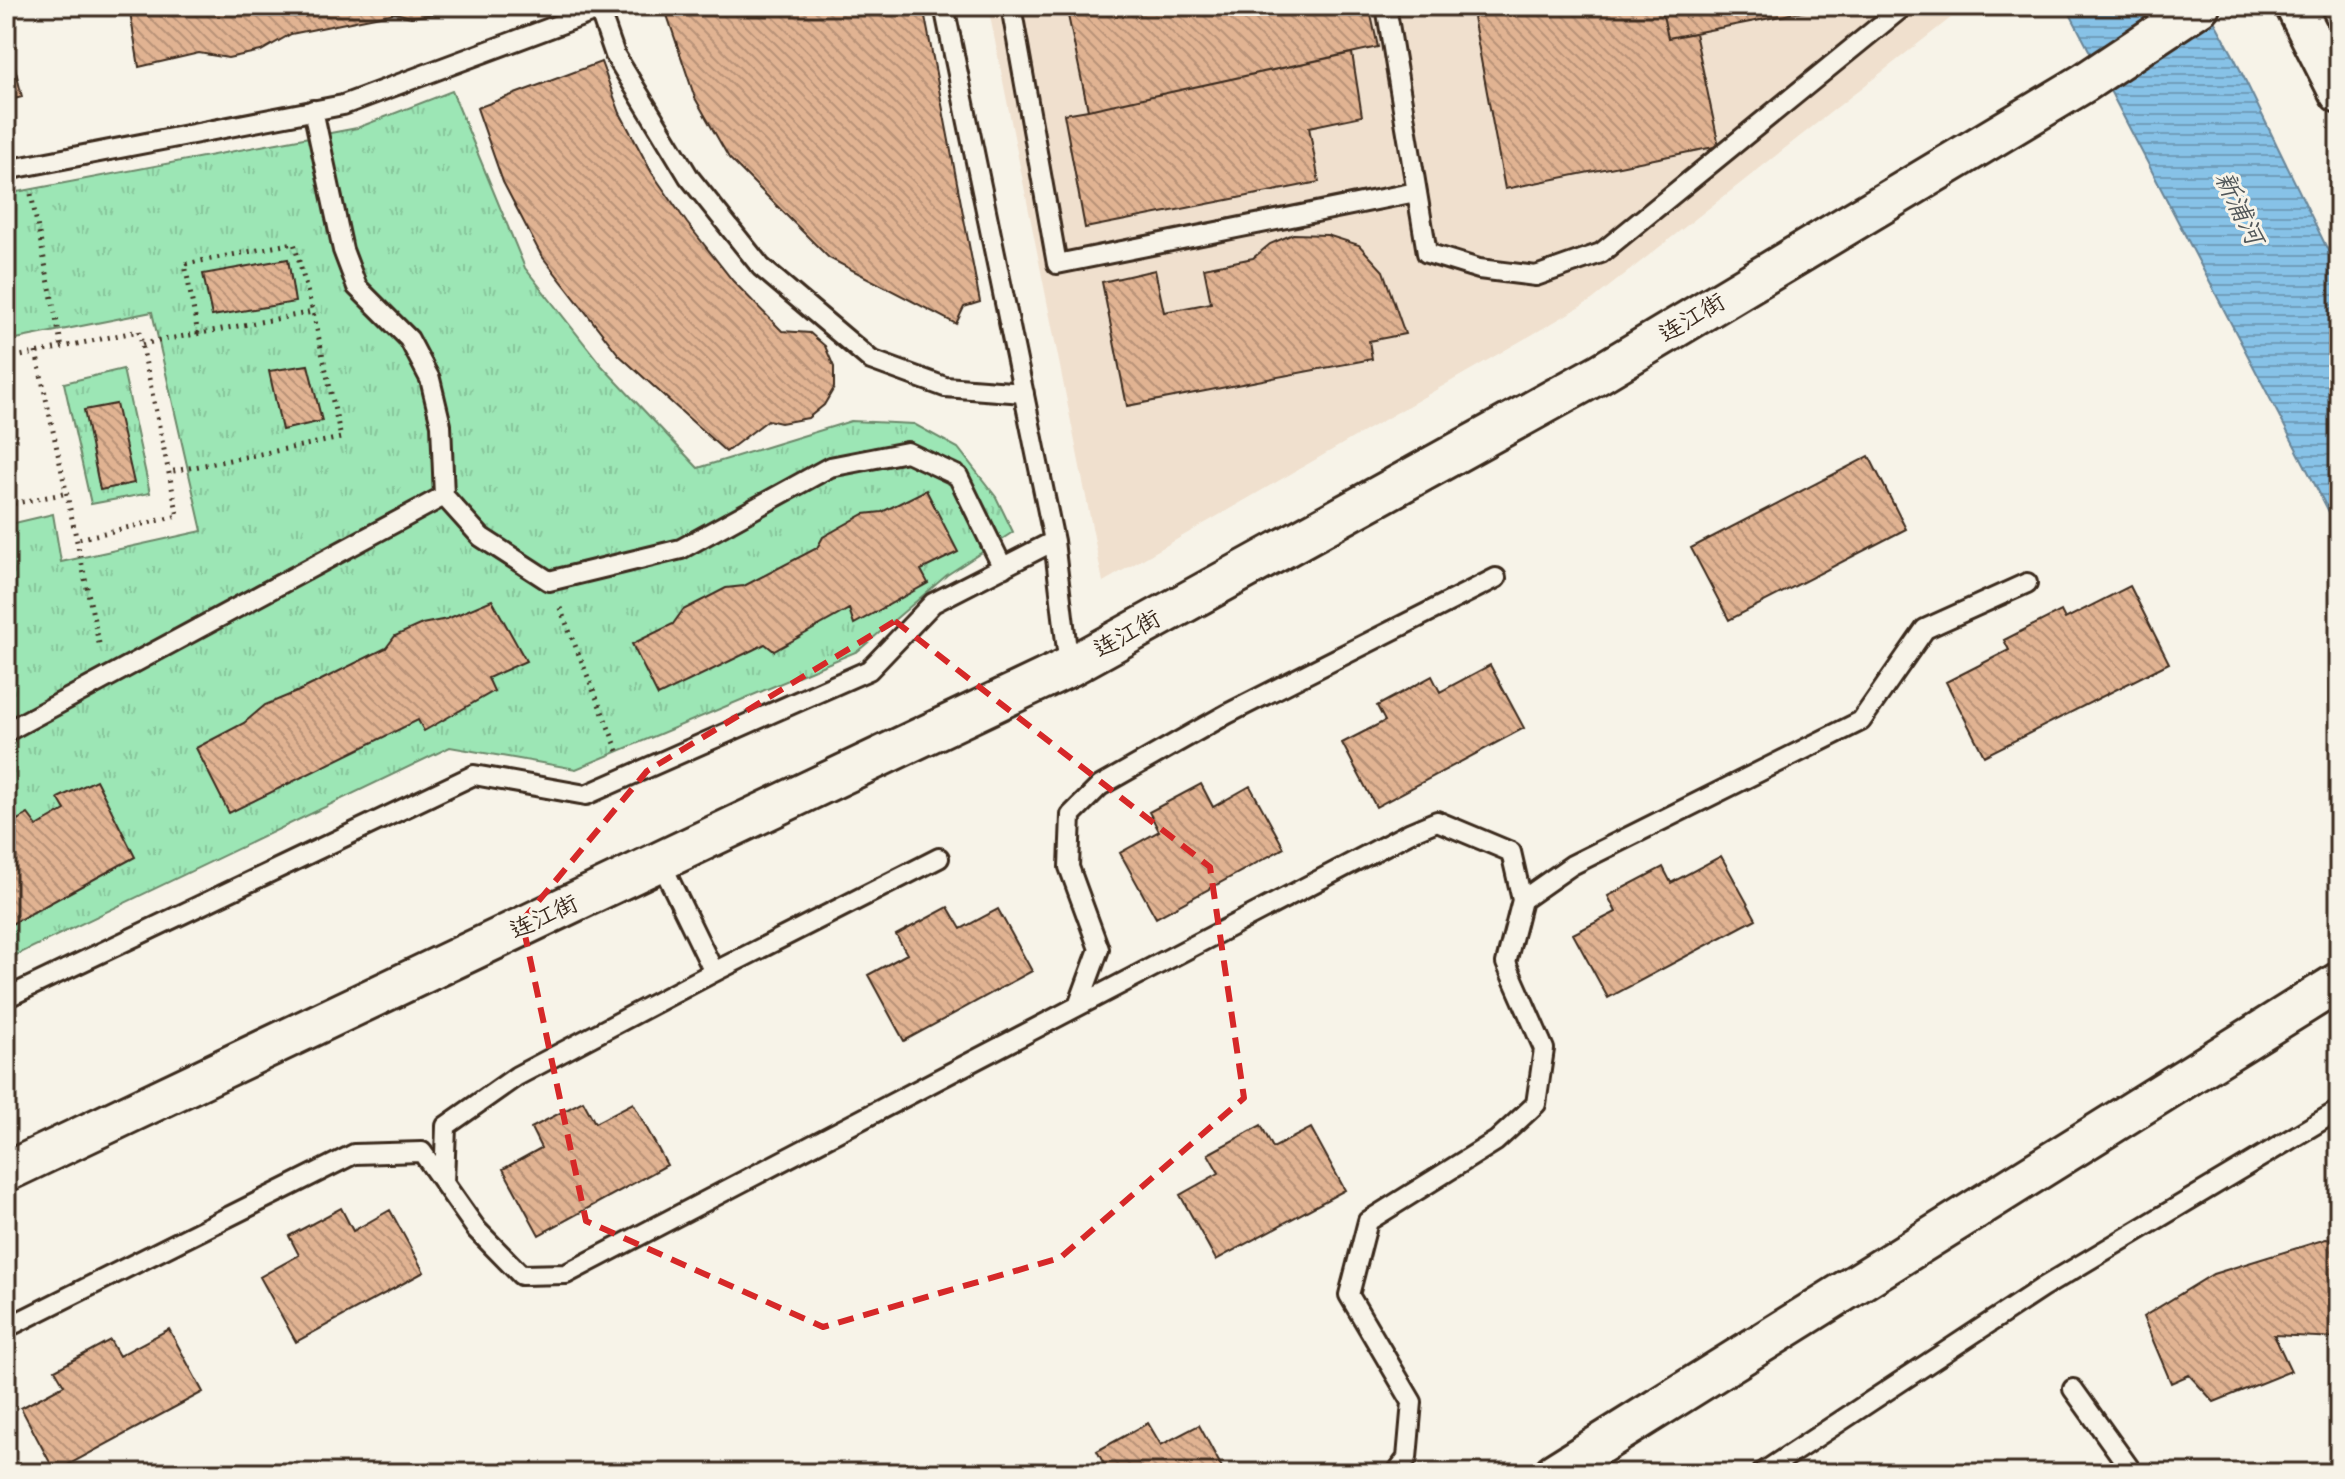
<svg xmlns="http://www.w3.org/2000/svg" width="2345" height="1479" font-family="Pangolin,'LXGW WenKai TC',sans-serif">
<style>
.built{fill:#f0e0ce}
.grass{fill:url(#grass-tufts);stroke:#6c886a;stroke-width:2}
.water{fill:url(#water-rules);stroke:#698597;stroke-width:2}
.building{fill:url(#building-back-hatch);stroke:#3b2a1e;stroke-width:2}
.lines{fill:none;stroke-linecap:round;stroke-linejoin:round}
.service-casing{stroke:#3b2a1e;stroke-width:24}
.minor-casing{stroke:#3b2a1e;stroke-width:44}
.path{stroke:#3b2a1e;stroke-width:5;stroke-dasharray:2 6;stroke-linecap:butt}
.service{stroke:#f7f3e8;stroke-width:18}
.minor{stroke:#f7f3e8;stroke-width:38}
.marked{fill:none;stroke:#d62828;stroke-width:6;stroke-dasharray:16 10;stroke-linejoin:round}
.labels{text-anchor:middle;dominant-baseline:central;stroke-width:6;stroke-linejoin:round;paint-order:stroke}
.street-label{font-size:24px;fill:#3b2a1e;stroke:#f7f3e8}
.water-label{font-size:26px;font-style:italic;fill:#52585a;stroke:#f7f3e8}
</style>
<defs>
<pattern id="grass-tufts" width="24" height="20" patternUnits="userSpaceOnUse" patternTransform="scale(2)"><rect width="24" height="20" fill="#9ce6b5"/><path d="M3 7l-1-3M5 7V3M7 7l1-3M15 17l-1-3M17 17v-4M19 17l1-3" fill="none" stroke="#87c59b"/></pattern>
<pattern id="water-rules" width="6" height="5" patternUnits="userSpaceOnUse" patternTransform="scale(2)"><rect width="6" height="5" fill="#87c2e7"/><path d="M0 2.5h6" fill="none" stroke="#709ebb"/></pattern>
<pattern id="building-back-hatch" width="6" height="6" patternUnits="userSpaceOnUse" patternTransform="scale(2)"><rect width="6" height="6" fill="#e1b392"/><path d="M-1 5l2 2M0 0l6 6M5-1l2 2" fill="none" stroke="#b89277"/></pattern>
</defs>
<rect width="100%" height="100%" fill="#f7f3e8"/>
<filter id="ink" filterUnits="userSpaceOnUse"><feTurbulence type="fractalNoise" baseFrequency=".0125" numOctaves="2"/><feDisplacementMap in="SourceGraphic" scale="16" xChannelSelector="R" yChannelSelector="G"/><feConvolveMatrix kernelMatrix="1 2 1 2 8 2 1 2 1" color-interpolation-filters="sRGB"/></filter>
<g filter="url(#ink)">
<path class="built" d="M988 6H1966L1592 300 1103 582Z"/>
<path class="grass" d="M452 91 525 268 602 366 698 468 851 421 914 424 958 448 996 497 1013 532 947 575 858 651 576 769 450 747 6 960V525L53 514 61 562 202 531 152 312 6 341V194L357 128Z
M123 369 150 493 91 504 64 383Z"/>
<path class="water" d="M2066 6H2206L2233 55 2339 273V531Z"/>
<path class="building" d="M129 6H455L443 13 411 17 395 13 291 34 261 51 228 58 199 53 139 67Z
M664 6H795V9L815 6H923L980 302 964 307 956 324 829 258 729 158 695 98Z
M1066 6H1369L1378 47 1088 110Z
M1471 6H1661L1668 38 1695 33 1719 146 1505 189Z
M1661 6H1832L1668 38Z
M6 29 22 97 6 101Z
M1352 53 1362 116 1309 127 1319 182 1085 228 1064 114 1088 110Z
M601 62 620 113 652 173 687 223 733 281 782 331 810 333 825 346 834 367V388L824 405 808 418 781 423 768 420 726 452 619 355 541 255 503 182 477 108Z
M1293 234 1327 235 1359 245 1383 271 1405 334 1369 341 1372 359 1127 406 1102 282 1155 270 1164 312 1211 303 1204 268 1253 258 1270 244Z
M288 259 295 302 212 316 203 274Z
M308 365 322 421 282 430 269 371Z
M116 404 134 483 100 490 84 410Z
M1869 456 1906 529 1729 620 1691 548Z
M926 490 958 552 921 570 928 583 854 624 849 609 774 651 765 644 658 696 632 644 673 624 683 610 726 588 744 586 817 548 823 537 864 514 882 512Z
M2130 586 2169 663 1984 756 1946 682 2009 650 2004 640 2061 611 2065 619Z
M492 600 526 661 488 678 494 691 424 731 418 720 229 813 196 748 244 723 265 705 299 691 386 648 395 636 422 624 447 619Z
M1490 665 1524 728 1376 807 1342 743 1385 721 1377 706 1432 676 1440 692Z
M96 780 135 857 6 927V826L28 814 37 826 65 810 58 798Z
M1201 784 1213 807 1250 786 1284 848 1156 918 1120 853 1159 831 1149 812Z
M1721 856 1756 919 1608 998 1573 934 1616 912 1608 896 1663 867 1671 883Z
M948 907 961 929 998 909 1032 971 904 1041 868 975 907 954 896 935Z
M583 1101 595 1123 633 1103 667 1165 539 1235 503 1169 541 1148 531 1128Z
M1261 1125 1273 1148 1311 1128 1345 1190 1216 1260 1180 1195 1219 1173 1208 1154Z
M341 1208 353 1231 390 1210 424 1272 296 1342 260 1277 299 1255 289 1236Z
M2326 1239 2339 1241V1338L2274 1335 2291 1371 2214 1402 2189 1375 2171 1383 2143 1317 2213 1274Z
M169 1329 203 1392 55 1472 21 1408 64 1385 55 1370 110 1340 119 1356Z
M1148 1423 1161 1445 1199 1425 1225 1473H1102L1107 1470 1097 1451Z
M605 1464 610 1473H589Z"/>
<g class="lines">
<defs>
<path id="service" d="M598 6 615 55 689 177 761 267 871 360 945 387 1024 393
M944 6 1054 541 1069 667
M1011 6 1057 264 1416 192
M1386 6 1427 253 1479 269 1536 276 1601 253 1904 6
M313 110 343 250 357 287 409 339 430 379 441 425 444 496 481 537 549 581 681 549 830 467 907 452 958 476 1003 568
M6 170 343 105 598 10
M6 732 444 496
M660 861 714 972
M1522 900 1572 865 1861 721 1925 629 2027 583
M6 998 474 775 586 795 869 670 933 603 1054 541
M1078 1006 1099 949 1069 867 1071 815 1100 786 1227 714 1496 578
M444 1183 446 1126 517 1076 714 972 939 858
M6 1328 354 1154 422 1152 477 1230 521 1275 566 1274 1411 832 1437 821 1511 852 1522 900 1506 963 1544 1049 1536 1104 1496 1141 1368 1221 1349 1295 1412 1402 1407 1458 1396 1473
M2073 1389 2133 1473
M1762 1473 2042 1288 2339 1110"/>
<path id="minor" d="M2295 6 2339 93
M6 1172 1069 667 1599 374 2084 83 2200 6
M1554 1473 2339 982"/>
</defs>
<use href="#service" class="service-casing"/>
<use href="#minor" class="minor-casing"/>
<path class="path" d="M31 194 62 348
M198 334 185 264 294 243 313 312
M142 344 313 312 341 438 169 472
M36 352 100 648
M6 359 139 331 178 516 78 539
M6 505 68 493
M560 608 618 751"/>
<use href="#service" class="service"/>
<use href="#minor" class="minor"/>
</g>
</g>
<path class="marked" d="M895 621 1210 867 1244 1098 1060 1258 823 1327 586 1221 522 921 647 771Z"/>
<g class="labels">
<g class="street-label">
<text transform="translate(1692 318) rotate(-31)">连江街</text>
<text transform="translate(1127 634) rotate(-29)">连江街</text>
<text transform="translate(544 917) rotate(-25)">连江街</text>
</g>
<g class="water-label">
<text transform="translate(2239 208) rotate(64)">新浦河</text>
</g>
</g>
<rect width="2345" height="1479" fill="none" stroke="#f7f3e8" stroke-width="32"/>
<rect x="16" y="16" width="2313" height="1447" fill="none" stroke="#3b2a1e" stroke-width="3" filter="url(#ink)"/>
</svg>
